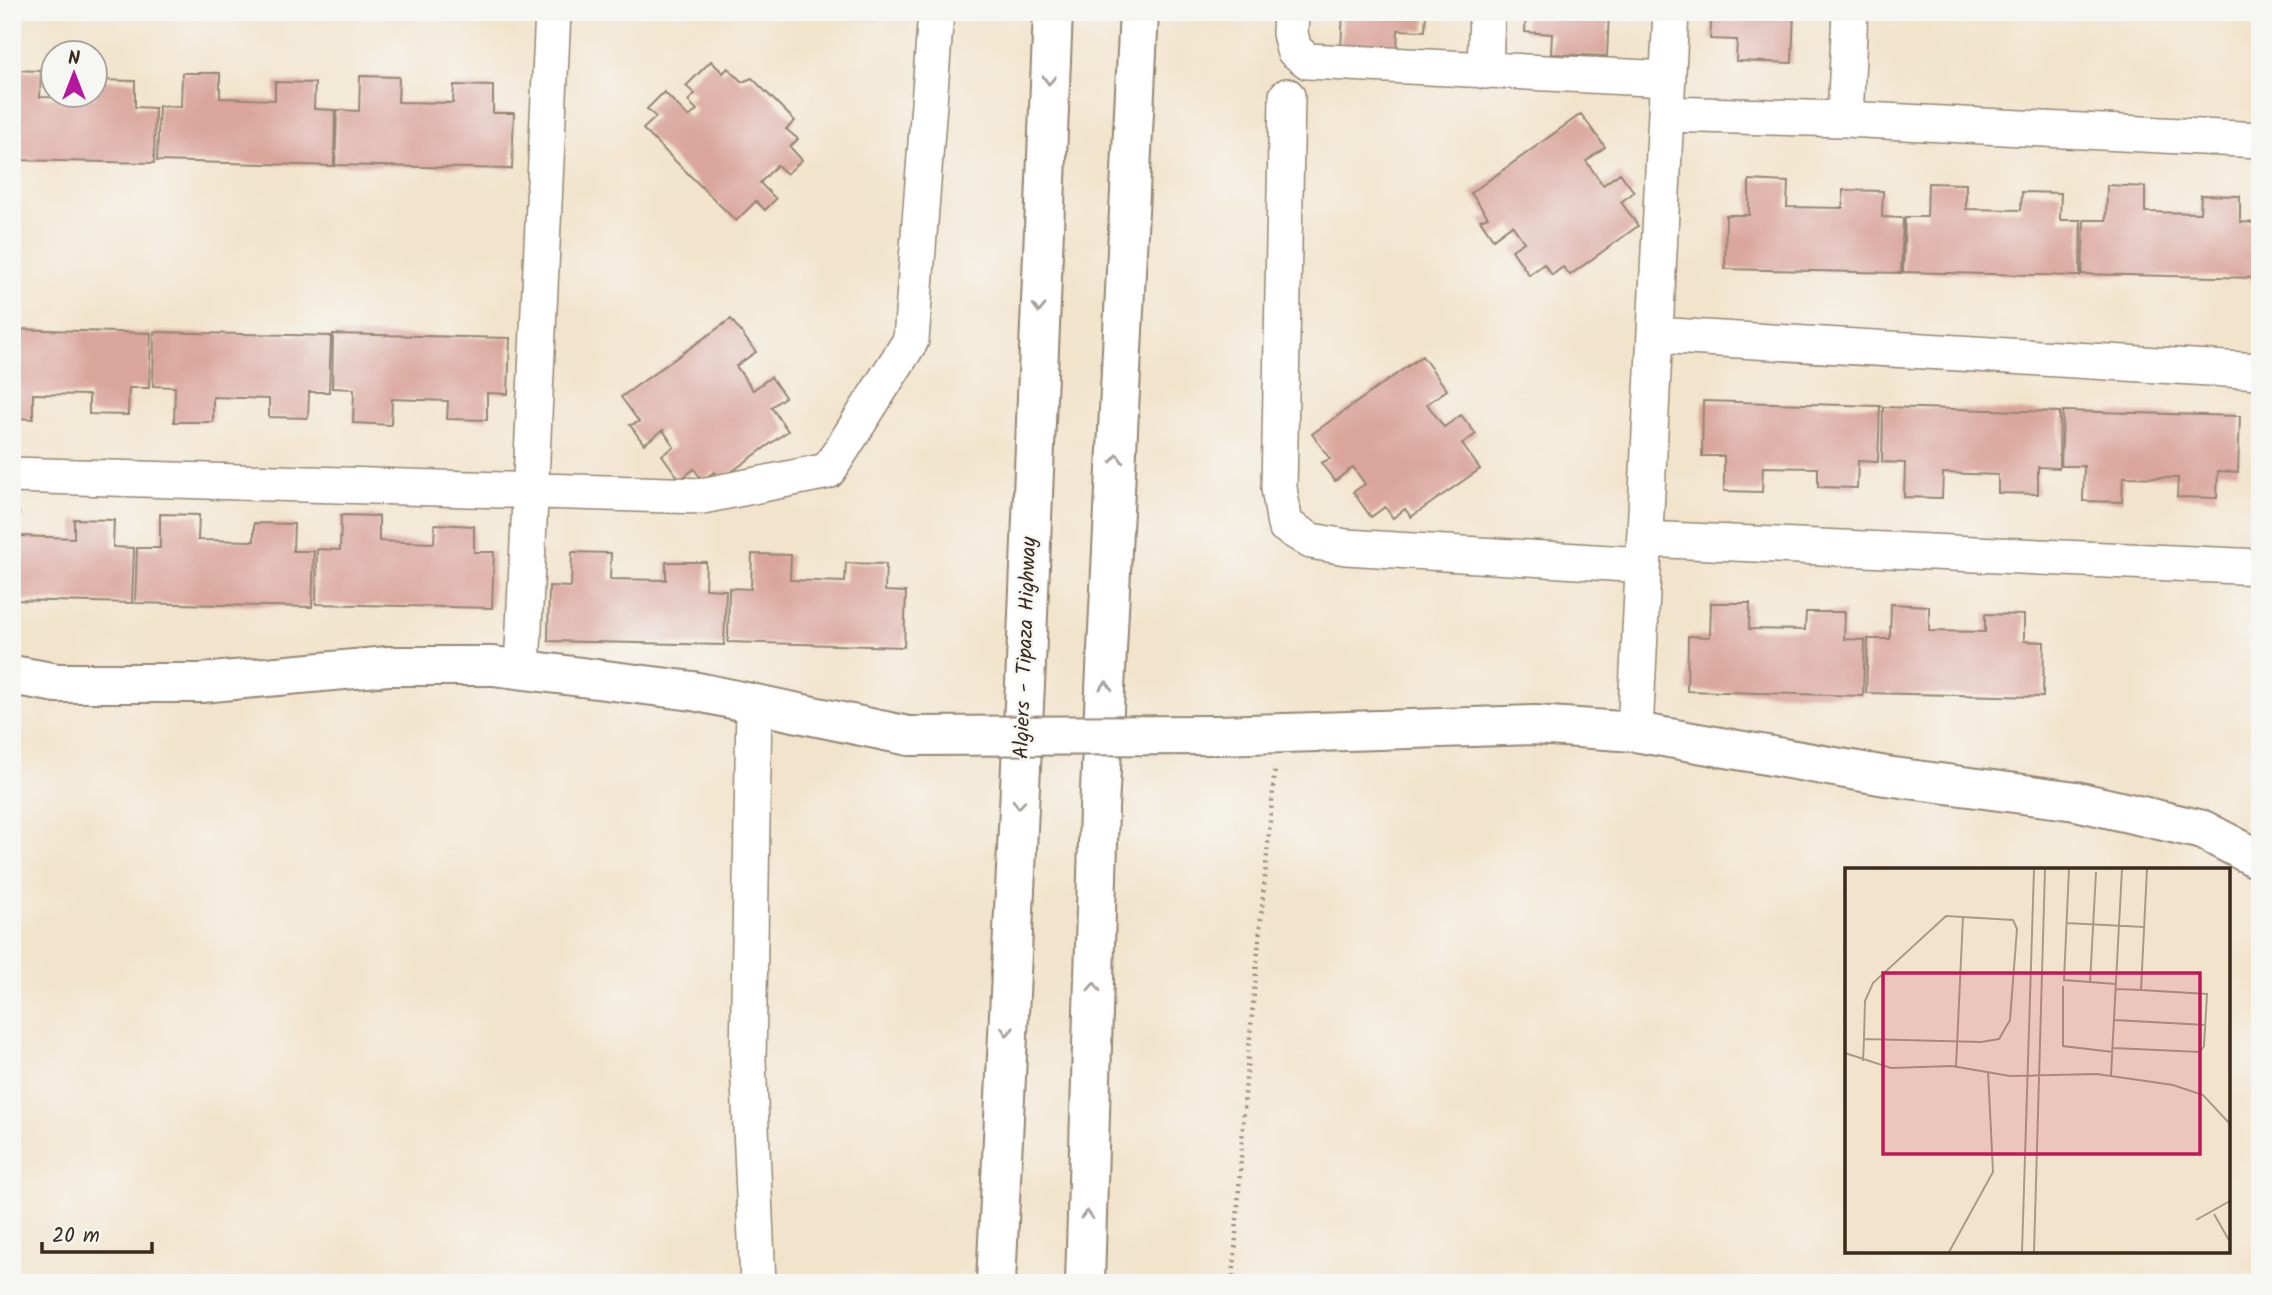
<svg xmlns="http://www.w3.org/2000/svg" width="2272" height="1295" font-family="Kalam,sans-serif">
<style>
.building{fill:#daa69c}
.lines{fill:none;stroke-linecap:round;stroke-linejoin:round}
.street-casing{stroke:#968775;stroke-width:38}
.primary-casing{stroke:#968775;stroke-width:42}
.highway-casing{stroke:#968775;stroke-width:42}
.path{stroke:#968775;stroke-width:4.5;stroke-dasharray:2 5;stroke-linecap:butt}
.street{stroke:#fff;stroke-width:35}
.primary{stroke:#fff;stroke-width:38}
.highway{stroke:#fff;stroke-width:38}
.primary-bridge-casing{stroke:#968775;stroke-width:42;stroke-linecap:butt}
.primary-bridge{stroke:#fff;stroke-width:38}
.oneway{stroke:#a79f9a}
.labels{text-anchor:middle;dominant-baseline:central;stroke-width:5;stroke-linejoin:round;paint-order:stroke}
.street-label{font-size:21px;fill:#3b2a1e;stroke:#f6f6f2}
.inset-road{fill:none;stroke:#a99a86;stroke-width:2}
.view{fill:#c2185b;fill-opacity:0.15;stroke:#c2185b;stroke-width:3.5}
.inset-edge{fill:none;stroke:#3b2a1e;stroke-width:3.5}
</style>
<rect width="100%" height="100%" fill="#f6f6f2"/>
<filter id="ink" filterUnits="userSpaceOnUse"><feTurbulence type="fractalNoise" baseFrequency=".0143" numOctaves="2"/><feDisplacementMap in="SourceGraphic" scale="14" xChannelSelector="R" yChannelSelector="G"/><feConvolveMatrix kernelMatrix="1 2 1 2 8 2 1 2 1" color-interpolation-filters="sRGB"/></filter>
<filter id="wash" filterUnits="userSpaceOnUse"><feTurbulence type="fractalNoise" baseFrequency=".00686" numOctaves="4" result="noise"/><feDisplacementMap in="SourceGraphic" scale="28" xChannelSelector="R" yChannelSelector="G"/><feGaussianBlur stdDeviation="1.57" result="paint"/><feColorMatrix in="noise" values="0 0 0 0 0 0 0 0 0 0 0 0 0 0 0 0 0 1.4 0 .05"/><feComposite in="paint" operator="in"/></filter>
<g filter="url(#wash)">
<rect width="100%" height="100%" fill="#f2e4cc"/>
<g id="blocks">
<path class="building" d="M824 12H881L880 20 824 17Z
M1343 12H1426L1425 31 1398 30 1397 50 1341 48Z
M1526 12H1609L1607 56 1551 54 1552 34 1525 32Z
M1712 12H1794L1792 63 1736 61 1737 40 1710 39Z
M711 61 723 73 728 68 742 82 752 78 795 121 786 129 798 139 790 147 802 160 787 174 777 165 760 183 776 199 765 210 756 201 736 221 643 129 656 117 647 109 664 92 689 117 697 110 688 101 695 94 686 86Z
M12 70 41 71 40 97 95 98 96 80 135 81V107L155 108 154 163 12 160Z
M182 73H220V98L275 100V82L315 83 314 109 335 110 334 166 157 161 159 106 181 107Z
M360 76 399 77 398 102 453 103 454 85 493 86V113H514L512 169 335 165 337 110 359 111Z
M1581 114 1605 147 1586 161 1603 185 1620 173 1634 192 1621 202 1638 226 1570 275 1563 267 1552 275 1544 264 1529 275 1512 250 1524 242 1512 225 1493 239 1480 220 1488 217 1471 193Z
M1749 180 1788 182 1787 207 1843 208V190L1883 191 1882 217 1903 218 1901 273 1725 269 1726 215H1749Z
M1928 183 1966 184V209L2021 210 2022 192 2061 193 2060 220H2081L2080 276 1903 272 1905 217H1927Z
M2107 185 2145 187V212L2200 213 2201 195 2240 196V222L2260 223 2259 278 2082 274 2084 220H2106Z
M731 319 756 352 736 366 753 390 771 377 785 397 771 407 788 431 720 480 714 472 702 480 694 469 680 480 662 455 674 447 663 430 644 444 630 425 639 422 621 397Z
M12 329 151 333 149 388H129L128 415 89 414V395L33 394V419L12 418Z
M154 332 331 336 329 392H309L308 418 269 417V399L213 397V422H174L175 387 153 386Z
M333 334 510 338 508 394 487 393V420L447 419 448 401 392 399 391 425 353 423 354 389 332 388Z
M1422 356 1447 390 1427 404 1444 427 1461 415 1476 434 1462 444 1480 469 1411 517 1405 509 1393 518 1385 507 1371 517 1353 492 1365 484 1353 467 1335 481 1321 463 1330 459 1312 434Z
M1703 401 1880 406 1878 462 1858 461 1857 488 1818 487V468L1763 467 1762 492 1724 491V456H1702Z
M1883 407 2060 412 2059 468 2038 467V494L1998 493V475L1943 473 1942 498 1904 497 1905 463 1882 462Z
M2063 411 2240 416 2238 472 2218 471 2217 498 2177 497 2178 478 2123 477 2122 502 2083 501 2084 466H2061Z
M12 511H19V536L74 538V519L114 520 113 547 134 548 132 603 12 600Z
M160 514 199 515 198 540 254 541V523L294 524 293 551H314L312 607 135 603 137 548H160Z
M341 515 379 516V541L434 543 435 524 474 526V552H494L492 608 316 604 317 549 340 550Z
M572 552 611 553 610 579 666 580V562H706L705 589 726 590 724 645 548 641 549 586 571 587Z
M752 554 791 555 790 580 845 582 846 563 886 564 885 591 906 592 904 647 728 642 729 588 751 589Z
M1711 603H1750L1749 629 1805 630 1806 612H1845L1844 639 1865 640 1863 696 1687 691 1688 636 1710 637Z
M1891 604 1929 606V631L1985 632V614L2024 615V641L2044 642 2043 697 1866 693 1868 639H1890Z"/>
</g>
</g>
<g filter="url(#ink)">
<use href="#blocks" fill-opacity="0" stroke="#968775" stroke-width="2"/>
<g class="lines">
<defs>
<path id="street" d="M1291 12 1290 33 1294 50 1308 61 1668 79
M1485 71 1487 12
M1287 96 1279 488 1285 525 1311 541 1346 547 1643 565
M1666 114 1845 119 1850 12
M1845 119 2260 140
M1655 335 2260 371
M12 475 702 496 828 471 911 340 936 12
M1645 539 2260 567
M522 670 553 12
M754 705 748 1060 758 1283
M1635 732 1671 12"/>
<path id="primary" d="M12 675 57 683H201L388 666H493L693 691 909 736
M1219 735 1535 725 1635 732 1886 776 2076 801 2203 830 2260 860"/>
<path id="highway" d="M996 1283 1026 663 1053 12
M1085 1283 1099 809 1139 12"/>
</defs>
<use href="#street" class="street-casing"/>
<use href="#primary" class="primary-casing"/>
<use href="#highway" class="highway-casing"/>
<path class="path" d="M1233 1283 1246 1079 1275 769"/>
<use href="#street" class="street"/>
<use href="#primary" class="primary"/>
<use href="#highway" class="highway"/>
<defs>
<path id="primary-bridge" d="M909 736 1219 735"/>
</defs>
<use href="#primary-bridge" class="primary-bridge-casing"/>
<use href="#primary-bridge" class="primary-bridge"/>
</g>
<defs><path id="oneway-chevron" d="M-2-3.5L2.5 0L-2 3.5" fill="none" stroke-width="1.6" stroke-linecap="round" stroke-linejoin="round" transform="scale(1.75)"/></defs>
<g class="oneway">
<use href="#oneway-chevron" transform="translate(1049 80) rotate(93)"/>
<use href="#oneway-chevron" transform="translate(1039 308) rotate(92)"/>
<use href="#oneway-chevron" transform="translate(1117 459) rotate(-87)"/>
<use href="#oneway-chevron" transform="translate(1106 686) rotate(-87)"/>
<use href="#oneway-chevron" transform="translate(1019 804) rotate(93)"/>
<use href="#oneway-chevron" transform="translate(1094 987) rotate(-88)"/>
<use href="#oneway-chevron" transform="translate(1007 1031) rotate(93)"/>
<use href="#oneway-chevron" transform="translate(1087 1215) rotate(-88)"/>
</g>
</g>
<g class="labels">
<g class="street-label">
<text transform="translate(1026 648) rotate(-88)">Algiers - Tipaza Highway</text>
</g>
</g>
<g transform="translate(1845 868)">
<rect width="385" height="385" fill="#f2e4cc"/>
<path class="inset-road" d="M224 1 219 112 271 116M221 55 299 59M245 115 251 4M218 118V178L268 184M271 121 296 122 302 1M269 152 361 157M268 180 355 184 359 178 362 126 296 122M0 185 46 200 107 198 165 208 252 206 328 217 358 227 385 256M18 193 19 171 20 133 28 115 101 48 168 52 172 61 165 152 154 171 136 174 19 171M111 199 118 49M266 207 277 1M369 346 385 374M351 352 385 333M104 384 148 304 143 203M177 384 189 1M189 384 200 1"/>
<path class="view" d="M38 105H355V286H38Z"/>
<rect width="385" height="385" class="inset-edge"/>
</g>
<rect width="2272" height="1295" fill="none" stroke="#f6f6f2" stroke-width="42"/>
<g transform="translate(74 74)"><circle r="33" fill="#f6f6f2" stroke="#aba49d" stroke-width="2"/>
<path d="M0-5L12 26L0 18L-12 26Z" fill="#b5179e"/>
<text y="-10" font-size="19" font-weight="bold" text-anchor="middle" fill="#3b2a1e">N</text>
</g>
<path d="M42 1242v10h110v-10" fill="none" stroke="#3b2a1e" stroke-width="3.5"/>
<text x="52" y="1242" font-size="21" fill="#3b2a1e" stroke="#f6f6f2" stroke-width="5" paint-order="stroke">20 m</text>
</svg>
